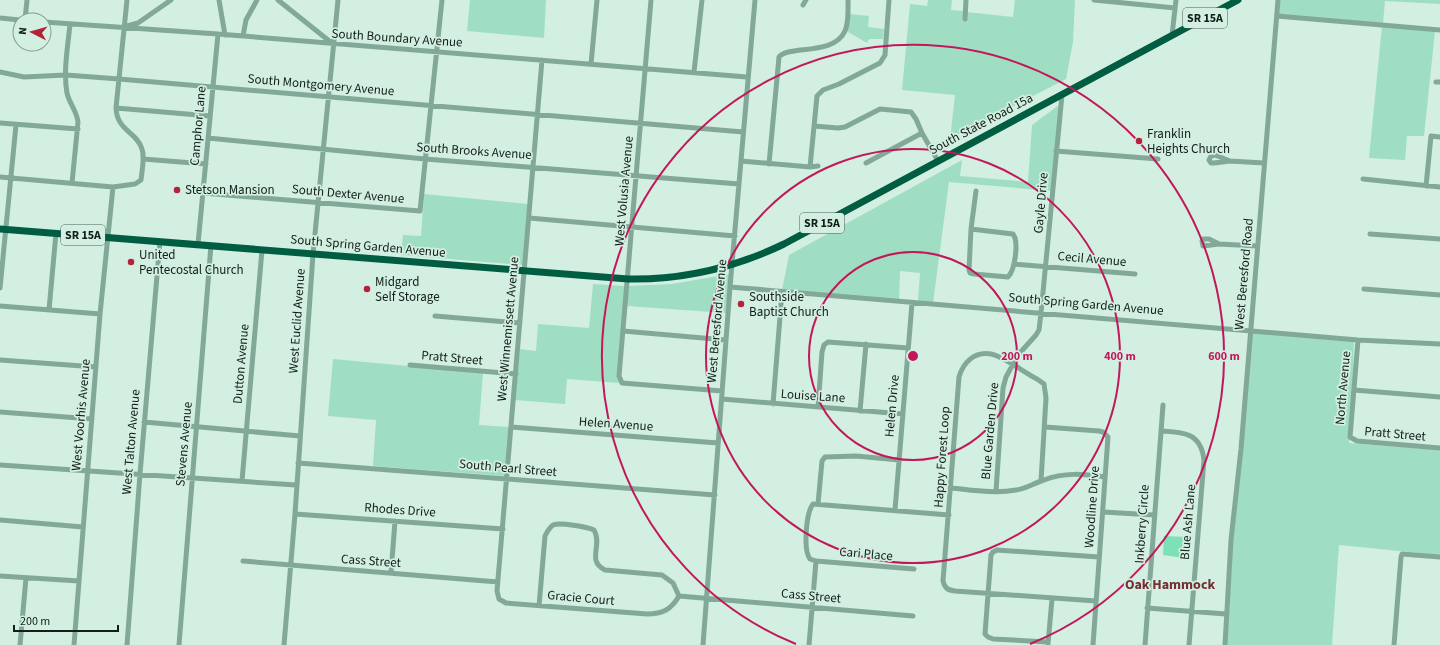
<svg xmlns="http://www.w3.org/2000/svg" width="1440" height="645" font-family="'Source Sans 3',sans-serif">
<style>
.green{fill:#a0dec3}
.water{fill:#7de0b7}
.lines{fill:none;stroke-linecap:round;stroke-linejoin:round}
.minor{stroke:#82a997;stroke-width:5}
.highway{stroke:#005d42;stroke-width:7}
.ring{fill:none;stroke:#c2185b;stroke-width:2}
.poi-dot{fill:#b4223a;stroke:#d2efe1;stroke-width:1.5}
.labels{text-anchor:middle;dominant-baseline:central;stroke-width:3.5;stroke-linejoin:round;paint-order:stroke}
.shield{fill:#d2efe1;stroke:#4c5d55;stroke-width:1}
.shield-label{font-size:12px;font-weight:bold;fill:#131e19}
.street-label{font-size:13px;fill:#131e19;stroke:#d2efe1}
.poi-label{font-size:13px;fill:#131e19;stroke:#d2efe1;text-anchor:start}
.neighbourhood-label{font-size:14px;font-weight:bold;fill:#752e33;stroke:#d2efe1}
.centre{fill:#c2185b;stroke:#d2efe1;stroke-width:2}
.ring-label{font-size:12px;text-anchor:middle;font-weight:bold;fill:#c2185b;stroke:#d2efe1;stroke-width:3.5;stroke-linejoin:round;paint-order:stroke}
</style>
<rect width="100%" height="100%" fill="#d2efe1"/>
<path class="green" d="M470 0H546L544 38 467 31Z
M928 0H952L951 10 963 11V21H967V12L1013 17 1015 0H1075L1073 42 1066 79 950 139 955 95 902 90 910 4 927 6Z
M1280 0H1440V4L1385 1 1383 23 1279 14Z
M850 14 869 16 868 27 884 29 883 39H869L867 43 848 32Z
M1382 26 1435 31 1424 136H1407L1405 160 1369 158Z
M1059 105 1051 191 949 182 933 303 918 301 920 273 900 271 899 300 782 290 789 255 871 210 962 160 960 176 1028 182 1032 125Z
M424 194 528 204 523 265 401 255 403 235 421 236Z
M730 274 726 313 627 306 629 286 672 284Z
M593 284 625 286 619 383 567 379 565 404 515 400 520 349 536 351 538 324 589 328Z
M1252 332 1354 341 1352 399 1348 438 1350 439 1349 443 1440 450V555L1339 545 1332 645H1227L1233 540Z
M333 359 483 373 479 425 509 427 505 476 373 466 376 420 328 416Z"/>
<path class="water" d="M1164 536 1187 537 1185 557 1183 558 1163 555Z"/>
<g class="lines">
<path class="minor" d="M219 0 225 35
M278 0 333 44
M651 0 619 376 622 383 722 391
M1094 0 1175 8
M803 5 806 0
M1277 16 1440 30
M0 18 20 20
M965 19 966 0
M25 20 27 0
M44 22 218 34 747 77
M70 24C68 46 63 71 67 93 69 103 77 111 78 122L72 183
M127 26 138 23 171 0
M1172 35 1176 0
M243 36 246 20 257 0
M542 60 497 591 499 599 506 603 647 614C662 614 671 610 679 596
M591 64 597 0
M0 72 24 77 66 75 119 79 743 132
M694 72 702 0
M1436 82H1440
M116 108 210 116
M0 123 78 129
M814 126 838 128 845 127 880 109 911 112 916 119 922 133 938 161
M208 138 425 159 739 184
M1056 151 1158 159
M143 159 206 164
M741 161 810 167 818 166
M1230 161 1215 155 1211 156 1209 160 1211 163H1214L1230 161 1264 163
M866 163 922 133
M769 164 779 57C788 45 834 56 845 31 849 22 848 9 848 0
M810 167 817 96 823 90 839 84 880 63 885 55 889 0
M0 177 113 187 135 184 141 180C142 170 145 158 142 149 137 132 117 131 116 108L127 0
M1363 179 1440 187
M1426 186 1431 136 1440 137
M203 193 420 211 442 0
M529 218 735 236
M971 229 1013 234C1019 242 1015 270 1008 277L974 274 970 273 969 270 971 229 976 191
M1370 234 1440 239
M198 244 218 34
M1219 244 1209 239H1203L1202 241 1203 246 1219 244 1257 246
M1014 264 1135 274
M730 287 1358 340 1440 344
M0 288 16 125
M1364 289 1440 295
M0 306 100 314
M49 310 56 233
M435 316 520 323
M623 331 726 340
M1358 340 1350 437 1357 441 1440 448
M0 360 96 367
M410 365 516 374
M1354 390 1440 397
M722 399 903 414
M773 404 782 292
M818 407 822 352 824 345 828 342 908 348
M860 411 866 344
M0 412 92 419
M144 422 300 436
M511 427 718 443
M1045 427 1099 431 1103 432 1108 437 1093 645
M1161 431C1184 432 1201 433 1204 460L1189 645
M298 463 715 495
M0 465 296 485
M242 481 262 250
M1041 481 1046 398 1044 384 1037 379C1025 373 1003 356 991 354 974 351 963 363 959 377L943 581C945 589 948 590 955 591L1096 601
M951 488C972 490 995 494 1016 490 1026 489 1034 483 1044 480 1064 472 1084 474 1105 477
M996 491 1003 388 1006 377 1018 355 1036 335 1039 330 1041 313 1062 95
M818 504 822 461 825 457 856 456 899 460
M895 510 912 303
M1103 512 1154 515
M295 514 503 529
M0 520 83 527
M243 561 498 582
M816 561 914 569
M391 573 395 521
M0 576 79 581
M679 596 913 616
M539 606 545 536C547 532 549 528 553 525 560 522 587 527 594 530 603 545 586 561 605 570L662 575 673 583 679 596
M1147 608 1226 614
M1048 642 993 639 988 637 985 634 991 555 993 552 997 550 1099 557
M1048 644 1052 599
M20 645 26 578
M74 645 100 314 113 187
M127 645 140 474 160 241
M179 645 211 245
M284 645 295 514 313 254 338 0
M703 645 730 287 755 0
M809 645 816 561 810 559C803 550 806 513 813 504L949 515
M1145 645 1163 405
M1225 645 1231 540 1241 449 1278 0
M1394 645 1401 557 1402 554 1440 557"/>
<path class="highway" d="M0 229 628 279C683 280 734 268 784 244L1238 0"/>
</g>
<g class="ring">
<circle cx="913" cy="356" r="104"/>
<circle cx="913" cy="356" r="207"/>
<path d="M796 644A311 311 0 1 1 1030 644"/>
</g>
<g class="poi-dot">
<circle cx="1139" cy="141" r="4"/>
<circle cx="177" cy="190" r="4"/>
<circle cx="131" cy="262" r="4"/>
<circle cx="367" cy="289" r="4"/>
<circle cx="741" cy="304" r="4"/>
</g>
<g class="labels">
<g class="shield">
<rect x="1183" y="8" width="44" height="20" rx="3"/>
<rect x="800" y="213" width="44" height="20" rx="3"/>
<rect x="61" y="225" width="44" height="20" rx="3"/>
</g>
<g class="shield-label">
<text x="1205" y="18">SR 15A</text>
<text x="822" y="223">SR 15A</text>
<text x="83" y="235">SR 15A</text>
</g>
<g class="street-label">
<text transform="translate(397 38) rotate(4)">South Boundary Avenue</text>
<text transform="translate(321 85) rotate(5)">South Montgomery Avenue</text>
<text transform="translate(981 124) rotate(-28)">South State Road 15a</text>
<text transform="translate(198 126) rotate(-85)">Camphor Lane</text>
<text transform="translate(474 151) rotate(4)">South Brooks Avenue</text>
<text transform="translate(624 191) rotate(-85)">West Volusia Avenue</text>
<text transform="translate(348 194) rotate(5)">South Dexter Avenue</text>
<text transform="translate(1041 203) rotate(-85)">Gayle Drive</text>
<text transform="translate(368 246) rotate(5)">South Spring Garden Avenue</text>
<text transform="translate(1092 259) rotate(5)">Cecil Avenue</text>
<text transform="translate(1244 274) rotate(-85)">West Beresford Road</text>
<text transform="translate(1086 304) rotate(5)">South Spring Garden Avenue</text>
<text transform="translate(297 321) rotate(-86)">West Euclid Avenue</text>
<text transform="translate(717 321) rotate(-85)">West Beresford Avenue</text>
<text transform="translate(508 329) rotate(-85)">West Winnemissett Avenue</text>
<text transform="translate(452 358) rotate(5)">Pratt Street</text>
<text transform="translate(241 364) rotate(-85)">Dutton Avenue</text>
<text transform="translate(1343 388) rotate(-85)">North Avenue</text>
<text transform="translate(813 396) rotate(4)">Louise Lane</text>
<text transform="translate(892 406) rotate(-85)">Helen Drive</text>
<text transform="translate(81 415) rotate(-85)">West Voorhis Avenue</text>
<text transform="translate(616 424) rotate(4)">Helen Avenue</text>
<text transform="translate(990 431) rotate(-85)">Blue Garden Drive</text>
<text transform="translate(1395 434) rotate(5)">Pratt Street</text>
<text transform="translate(131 442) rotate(-85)">West Talton Avenue</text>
<text transform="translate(184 444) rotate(-85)">Stevens Avenue</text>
<text transform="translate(942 457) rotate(-86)">Happy Forest Loop</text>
<text transform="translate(508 468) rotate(5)">South Pearl Street</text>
<text transform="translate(1092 507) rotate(-86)">Woodline Drive</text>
<text transform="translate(400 510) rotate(4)">Rhodes Drive</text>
<text transform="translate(1188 522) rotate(-85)">Blue Ash Lane</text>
<text transform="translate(1142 524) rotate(-86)">Inkberry Circle</text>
<text transform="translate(866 554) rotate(5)">Cari Place</text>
<text transform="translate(371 561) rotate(4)">Cass Street</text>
<text transform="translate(811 596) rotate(5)">Cass Street</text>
<text transform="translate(581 598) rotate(5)">Gracie Court</text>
</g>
<g class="poi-label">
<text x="1147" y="134">Franklin<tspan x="1147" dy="15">Heights Church</tspan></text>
<text x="185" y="190">Stetson Mansion</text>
<text x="139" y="255">United<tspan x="139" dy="15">Pentecostal Church</tspan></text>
<text x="375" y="282">Midgard<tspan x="375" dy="15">Self Storage</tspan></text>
<text x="749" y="297">Southside<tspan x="749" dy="15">Baptist Church</tspan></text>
</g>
<g class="neighbourhood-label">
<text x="1170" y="585">Oak Hammock</text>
</g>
</g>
<circle cx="913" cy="356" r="6" class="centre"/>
<g class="ring-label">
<text x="1017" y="360">200 m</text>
<text x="1120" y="360">400 m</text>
<text x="1224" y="360">600 m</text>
</g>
<g transform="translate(32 32) rotate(276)"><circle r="19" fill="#d2efe1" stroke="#869b91"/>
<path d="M0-3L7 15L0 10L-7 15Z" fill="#b4223a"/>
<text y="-6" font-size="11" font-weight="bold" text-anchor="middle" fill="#131e19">N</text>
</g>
<path d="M14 625v6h104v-6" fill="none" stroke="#131e19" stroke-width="2"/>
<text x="20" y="625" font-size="12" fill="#131e19" stroke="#d2efe1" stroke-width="3" paint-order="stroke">200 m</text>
</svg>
